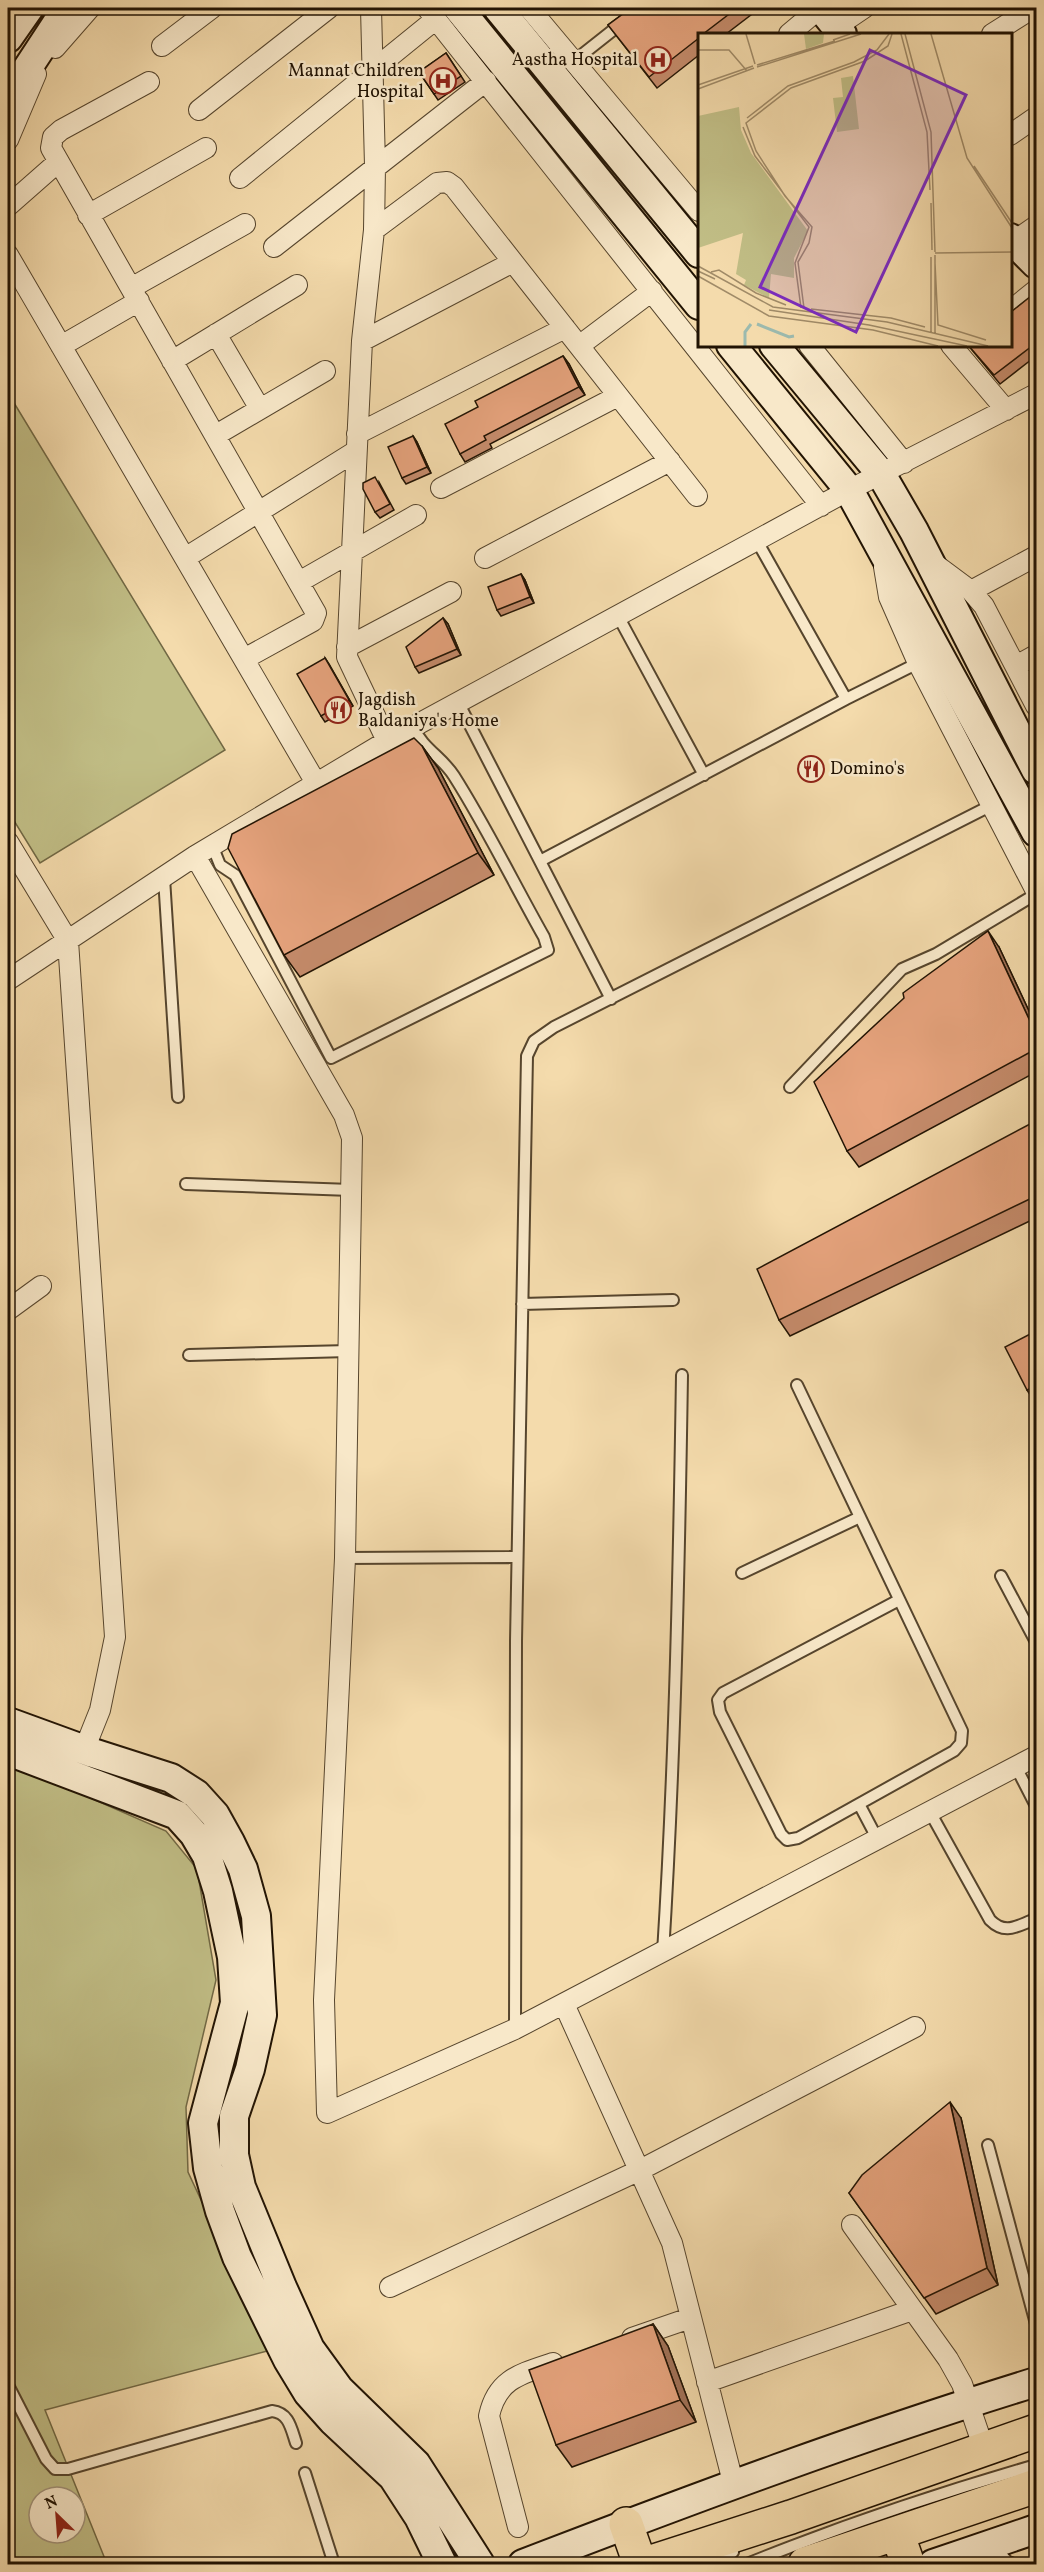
<svg xmlns="http://www.w3.org/2000/svg" width="1044" height="2572" font-family="Vollkorn,serif">
<style>
.green{fill:#c1be86;stroke:#716844;stroke-width:1.5;fill-rule:evenodd}
.lines{fill:none;stroke-linecap:round;stroke-linejoin:round}
.lane-casing{stroke:#56452d;stroke-width:14}
.street-casing{stroke:#56452d;stroke-width:22}
.secondary-casing{stroke:#211303;stroke-width:32}
.highway-casing{stroke:#211303;stroke-width:36}
.lane{stroke:#f8e8c9;stroke-width:10}
.street{stroke:#f8e8c9;stroke-width:20}
.secondary{stroke:#f8e8c9;stroke-width:28}
.highway{stroke:#f4dbac;stroke-width:33}
.wall{fill:#c68c6c;stroke:#211303;stroke-width:1.5}
.shaded-wall{fill:#a17258;stroke:#211303;stroke-width:1.5}
.building{fill:#e6a37d;stroke:#211303;stroke-width:1.5}
.labels{text-anchor:middle;dominant-baseline:central;stroke-width:5;stroke-linejoin:round;paint-order:stroke}
.poi-label{font-size:18px;fill:#211303;stroke:#f8e8c9;text-anchor:end}
.inset-river{fill:none;stroke:#9cbaae;stroke-width:3}
.inset-road{fill:none;stroke:#a08b68;stroke-width:1.5}
.view{fill:#7b2cbf;fill-opacity:0.15;stroke:#7b2cbf;stroke-width:3}
.inset-edge{fill:none;stroke:#211303;stroke-width:3}
</style>
<rect width="100%" height="100%" fill="#f4dbac"/>
<filter id="stains"><feTurbulence type="fractalNoise" baseFrequency=".00333" numOctaves="4"/><feColorMatrix values="0 0 0 0 .2 0 0 0 0 .09 0 0 0 0 .02 0 0 0 .5 -.17"/></filter>
<radialGradient id="worn" r=".72"><stop offset=".6" stop-color="#630" stop-opacity="0"/><stop offset="1" stop-color="#630" stop-opacity=".3"/></radialGradient>
<path class="green" d="M8 393 225 750 40 863 8 811Z
M8 1762 166 1831 197 1869 216 1980 186 2107 188 2172 271 2350 45 2410 107 2564H8ZM39 2497H75V2533H39Z"/>
<g class="lines">
<defs>
<path id="lane" d="M574 61 641 8
M757 541 846 699
M618 616 704 775
M458 702 611 999
M212 845 220 865 235 875 331 1058 548 950 544 937C514 884 487 828 454 776 442 757 423 749 413 727
M540 861 846 699 918 663
M164 878 178 1097
M790 1087 902 969 936 954 1036 894
M186 1184 351 1190
M522 1304 673 1300
M189 1355 349 1351
M797 1385 962 1731 961 1743 954 1751 798 1838 787 1840 781 1834 720 1712 718 1700 723 1693 899 1600
M345 1558 517 1557
M742 1573 860 1517
M1001 1576 1036 1642
M1016 1767 1036 1806
M859 1804 878 1840
M930 1812 990 1920C1006 1936 1018 1925 1036 1919
M663 1953C675 1761 679 1568 682 1375
M515 2029 516 1641 527 1056 534 1041 554 1027 992 805
M988 2145 1036 2324
M8 2385 46 2459 55 2469H68L272 2411C289 2413 291 2428 296 2443
M305 2473 334 2564
M993 2545 1007 2561 1013 2564
M703 2564 733 2552
M747 2564C841 2526 939 2493 1036 2465"/>
<path id="street" d="M371 8 375 166 374 230 362 341 347 657 387 741
M427 8 821 506
M529 8 699 211
M836 27 864 8
M789 34 820 8
M992 34 1033 8
M162 46 212 8
M55 48 90 8
M149 82 61 130 53 137 51 148 316 613 313 621 244 659
M199 110 329 8
M1010 135 1036 117
M8 140 36 74
M240 178 436 19
M8 206 58 162
M88 215 206 148
M374 230 437 183 447 182 454 187 697 496
M1013 242 1036 226
M274 247 486 81
M8 255 316 783
M131 288 245 224
M1010 311 1036 290
M216 334 260 409
M362 341 513 262
M809 345 904 463
M951 345 1006 410
M61 346 139 301
M579 346 652 291
M172 361 297 285
M357 434 565 328
M216 435 325 371
M441 488 618 396
M185 558 356 451
M485 558 670 461
M932 562 971 591 984 606 1036 706
M884 567 889 597 918 663 1036 891
M299 582 416 515
M971 591 1036 556
M347 647 451 592
M1016 666 1036 655
M8 842 68 941 115 1637 100 1710 84 1750
M195 856 344 1115 352 1138 345 1558 324 2000 327 2113 515 2029 1036 1756
M8 980 195 856 387 741 849 490 1036 394
M8 1310 41 1286
M564 2004 672 2243 734 2486
M852 2225 948 2359 962 2384 984 2449
M390 2287 640 2170 915 2027
M632 2338 690 2318
M707 2382 912 2310
M518 2527 489 2416C497 2379 520 2374 553 2363"/>
<path id="secondary" d="M458 8 699 305
M498 8 699 253
M821 8 842 34
M8 38 29 8
M8 98 67 8
M1010 238 1036 264
M731 345 849 490 1036 832
M774 345 881 474 914 531 1036 770
M8 1722 93 1753 171 1778 196 1794 215 1815 230 1842 243 1869 256 1916 262 2015 250 2069 234 2116V2155L241 2187 282 2287 310 2349 339 2389 416 2464 480 2564
M8 1751 177 1815 194 1834 207 1856 218 1891 232 1957 235 2003 203 2123 208 2168 220 2211 237 2257 288 2360 308 2393 333 2421 393 2477 419 2517 442 2564
M523 2564C692 2499 863 2435 1036 2382
M933 2564 1036 2529"/>
<path id="highway" d="M626 2524 640 2564
M897 2533 908 2564
M645 2564 791 2517 1036 2431
M805 2564 1036 2486"/>
</defs>
<use href="#lane" class="lane-casing"/>
<use href="#street" class="street-casing"/>
<use href="#secondary" class="secondary-casing"/>
<use href="#highway" class="highway-casing"/>
<use href="#lane" class="lane"/>
<use href="#street" class="street"/>
<use href="#secondary" class="secondary"/>
<use href="#highway" class="highway"/>
</g>
<path class="wall" d="M631 8H760L726 34H699V55L657 88 608 25Z
M446 53 465 82 438 100 419 72Z
M1036 293V356L1000 384 968 345Z
M563 356 569 364 585 395 490 444 492 448 465 462 460 454 478 407Z
M413 436 417 442 431 473 406 484 402 478Z
M379 482 394 510 380 518 375 512Z
M521 574 525 580 534 603 501 616 497 610Z
M443 618 448 624 461 655 419 673 415 667Z
M325 658 353 706 325 722 321 716Z
M422 746 438 768 494 875 300 977 284 955Z
M999 947 1036 1026V1072L859 1167 847 1151Z
M1036 1133V1218L790 1336 779 1320Z
M1036 1331V1404L1027 1390Z
M961 2118 998 2285 936 2314 849 2193Z
M653 2324 668 2346 696 2422 572 2467 556 2445Z"/>
<path class="shaded-wall" d="M563 356 569 364 585 395 579 387Z
M413 436 417 442 431 473 427 467Z
M521 574 525 580 534 603 530 597Z
M443 618 448 624 461 655 457 649Z
M325 658 329 664 353 706 349 700Z
M422 746 438 768 494 875 478 853Z
M988 931 999 947 1036 1026V1034Z
M950 2102 961 2118 998 2285 987 2268Z
M653 2324 668 2346 696 2422 680 2400Z"/>
<path class="building" d="M631 8H737L703 34H699V38L649 77 608 25Z
M446 53 461 76 434 94 419 72Z
M1036 292V343L994 375 968 345H1010V312H1011Z
M563 356 579 387 484 436 486 440 460 454 445 424 478 407 475 401Z
M413 436 427 467 402 478 388 447Z
M375 477 390 504 375 512 363 489V483Z
M521 574 530 597 497 610 488 587Z
M443 618 457 649 415 667 406 647Z
M325 658 349 700 321 716 297 674Z
M414 738 422 746 478 853 284 955 228 848 232 834Z
M988 931 1036 1034V1049L847 1151 814 1082 904 998 903 993Z
M1030 1124 1036 1133V1196L779 1320 757 1269Z
M1036 1331V1386L1027 1390 1005 1347Z
M950 2102 987 2268 924 2298 849 2193 862 2175Z
M653 2324 680 2400 556 2445 529 2370Z"/>
<defs>
<symbol id="hospital-ring" viewBox="-11 -11 22 22"><circle r="9.5" fill="#f8e8c9" stroke="#8f2418" stroke-width="1.5"/><path d="M-5-5h3v3.5h4V-5h3V5h-3V1.5h-4V5h-3Z" fill="#8f2418"/></symbol>
<symbol id="restaurant-ring" viewBox="-11 -11 22 22"><circle r="9.5" fill="#f8e8c9" stroke="#8f2418" stroke-width="1.5"/><path d="M-5-6h1v4h1v-4h1v4h1v-4h1v5L-1.5 .5V6h-2V.5L-5-1ZM5-6V6H3V1.5H1.5Q1.5-4 5-6Z" fill="#8f2418"/></symbol>
</defs>
<g fill-rule="evenodd">
<use href="#hospital-ring" x="643" y="45" width="30" height="30"/>
<use href="#hospital-ring" x="428" y="66" width="30" height="30"/>
<use href="#restaurant-ring" x="323" y="695" width="30" height="30"/>
<use href="#restaurant-ring" x="796" y="754" width="30" height="30"/>
</g>
<g class="labels">
<g class="poi-label">
<text x="638" y="60">Aastha Hospital</text>
<text x="424" y="71">Mannat Children<tspan x="424" dy="21">Hospital</tspan></text>
<text x="358" y="700" text-anchor="start">Jagdish<tspan x="358" dy="21">Baldaniya's Home</tspan></text>
<text x="830" y="769" text-anchor="start">Domino's</text>
</g>
</g>
<g transform="translate(698 33)">
<rect width="314" height="314" fill="#f4dbac"/>
<path d="M106 1H126L125 10 108 16ZM155 43 161 96 139 99 135 65 145 64 143 45ZM41 74 43 97 53 120 110 198 96 225V245L73 241 71 265 46 252 48 247 38 241 45 200 0 215V83Z" fill="#c1be86"/>
<path class="inset-river" d="M59 291 91 304 96 303M47 313V299L53 291"/>
<path class="inset-road" d="M48 1 57 31M203 1 229 99 232 157M207 1 233 99 237 219M233 1 269 125 314 195M135 7 152 1M0 17H31L49 38M59 32 137 8M59 34 163 1M0 52 55 33M0 56 56 35M49 85 90 53 156 29 179 17 191 1M45 94 57 123 111 194 97 230 103 275M276 133 314 190M233 170 234 217M237 220 314 219M233 224V300M237 230 240 292 288 307M0 233 75 274 189 289 290 313M0 238 17 246M13 239 21 237 58 260 88 272M0 243 71 283 175 297 240 313M106 275 100 229 111 210 114 194 87 163 58 118 48 90 93 55 167 28 190 13 194 1M113 276 193 285 227 294M71 277 171 292 269 313M237 300V222"/>
<path class="view" d="M172 17 268 62 158 299 62 254Z"/>
<rect width="314" height="314" class="inset-edge"/>
</g>
<rect width="1044" height="2572" fill="none" stroke="#f4dbac" stroke-width="30"/>
<rect x="9" y="9" width="1026" height="2554" fill="none" stroke="#211303" stroke-width="3"/>
<rect x="15" y="15" width="1014" height="2542" fill="none" stroke="#211303" stroke-width="1.5"/>
<g transform="translate(57 2515) rotate(335)"><circle r="28" fill="#f8e8c9" stroke="#a2937a" stroke-width="1.5"/>
<path d="M0-4.5L10 22L0 15L-10 22Z" fill="#8f2418"/>
<text y="-9" font-size="16" font-weight="bold" text-anchor="middle" fill="#211303">N</text>
</g>
<rect width="100%" height="100%" filter="url(#stains)"/>
<rect width="100%" height="100%" fill="url(#worn)"/>
</svg>
